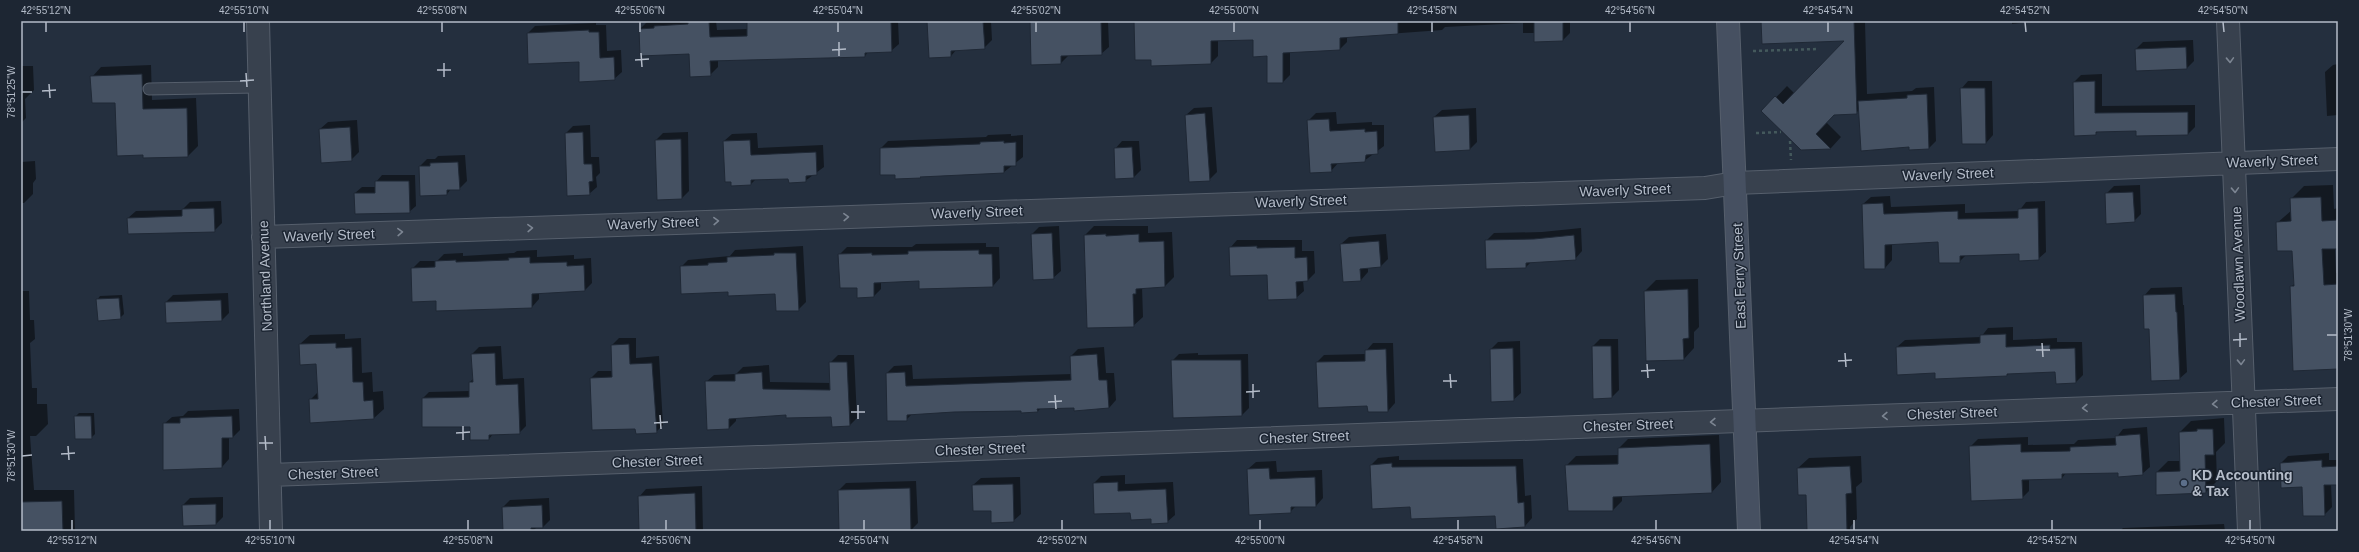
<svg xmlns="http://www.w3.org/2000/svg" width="2359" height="552" font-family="Helvetica,sans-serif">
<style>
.shadow{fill:#0007}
.building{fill:#455162;stroke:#1f2835}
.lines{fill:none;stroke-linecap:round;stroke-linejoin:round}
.lane-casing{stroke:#565f6c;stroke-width:13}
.street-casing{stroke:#565f6c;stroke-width:24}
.secondary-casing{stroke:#565f6c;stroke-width:24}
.path{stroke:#44595c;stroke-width:2.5;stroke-dasharray:3 3;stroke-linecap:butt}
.lane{stroke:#38414e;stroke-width:11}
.street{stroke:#38414e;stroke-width:22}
.secondary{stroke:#465061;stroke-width:22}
.oneway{stroke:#7c8592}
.ticks{fill:none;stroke:#b4bcc9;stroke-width:1.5}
.service-dot{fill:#5c6f8a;stroke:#1d2633;stroke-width:1.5}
.labels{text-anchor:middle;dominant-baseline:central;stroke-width:3;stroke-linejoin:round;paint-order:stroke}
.street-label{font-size:14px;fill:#b4bcc9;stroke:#1d2633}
.poi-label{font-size:14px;font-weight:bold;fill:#b4bcc9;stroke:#1d2633;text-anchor:start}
.neatline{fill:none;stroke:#b4bcc9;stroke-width:1.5}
.ticks-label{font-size:10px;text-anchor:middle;fill:#b4bcc9}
</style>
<rect width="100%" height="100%" fill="#242f3e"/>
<path class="shadow" d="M660 21H716L717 30 748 29 749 21H898L899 44 891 51 868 52 865 56 718 60V67L710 75 690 53 640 29 647 22Z
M928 21H991L992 40 984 48 957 49 951 56Z
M1031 21H1108L1109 47 1101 54 1069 55 1061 63Z
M1135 21H1570V33L1563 40 1535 33H1523V23L1445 27 1442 30 1347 37V42L1340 49 1290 51V75L1283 82 1268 55 1254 39 1218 40V56L1211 63 1152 59Z
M1762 21H1905L1865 22 1867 94 1912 91 1916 88 1934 87 1936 141 1929 148 1910 146 1859 110 1856 113 1834 114 1826 122 1841 137 1831 148 1802 149 1763 111 1787 86 1795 94 1847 40Z
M2012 21H2039L2012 24Z
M596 23V25H606L607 51 621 50 622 72 614 79 528 33 535 26Z
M2193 40 2194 61 2187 68 2136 49 2143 42Z
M2338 64V115L2327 116 2325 72 2333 65Z
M151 65 152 100 196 98 198 146 188 156 144 157 116 102 92 77 101 67Z
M21 66H33L34 90 25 99 26 118 21 123Z
M2102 74V106L2195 105V127L2188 134 2137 130 2099 131 2095 134 2074 82 2081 75Z
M1968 81H1992L1993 135 1986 143H1963L1961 89Z
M1212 107 1217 172 1209 180 1186 115 1194 108Z
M1476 108 1477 142 1470 149 1434 117 1442 110Z
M1336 112 1337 124 1372 122V125H1384V146L1364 161 1339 162 1331 171 1308 121 1316 113Z
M357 120 359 152 351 160 320 129 328 122Z
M590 125 591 157H599L600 173 596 177 597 187 589 194 566 133 573 126Z
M688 132 689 191 682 198 658 199 656 140 663 133Z
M757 133 758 148 823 145 824 167 805 181 789 178 756 179 751 184 724 141 732 134Z
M1011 134V136L1023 135V157L1004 172 920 177 896 174 881 148 888 141 986 137 988 135Z
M1122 141H1139L1141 170 1134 177 1115 149Z
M465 155 467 181 459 189H451L447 194 420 166 427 159H435L438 156Z
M35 161 36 179 33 183V194L24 203H21V162Z
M382 175H415L416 206 409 212 355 193 362 187H376V182Z
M2140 185 2141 214 2134 221 2106 194 2114 186Z
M2333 185 2334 209 2338 208V248H2335L2336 273H2338V368L2291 287 2295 283 2293 250 2277 223 2292 210 2291 199 2304 186Z
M1890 196 1891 207 1965 204V213L2019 211 2026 202 2045 201 2046 252 2038 259 2020 253 1966 255 1959 262 1939 241 1892 244V260L1885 268 1863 204 1871 197Z
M221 201 222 223 214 231 128 218 136 211 182 210 190 202Z
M1059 226 1061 271 1053 278 1032 234 1039 227Z
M1094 226H1148V233L1172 232 1174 277 1165 286 1142 287 1143 317 1133 326 1085 235Z
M1581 228 1582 251 1575 259 1531 262 1526 267 1486 241 1494 233 1542 232Z
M1386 234 1388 259 1380 267H1368V272L1361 280 1344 281 1341 244 1349 237Z
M1237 240H1302V251H1314L1315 273 1308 280H1303L1304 291 1296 298 1268 274 1230 248Z
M986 243V247H999L1000 278 993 286 920 280 881 281V289L874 296 858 287 839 255 847 247H912L916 244Z
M803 246 806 302 798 310 776 293 729 291 681 267 688 260 730 256 735 250Z
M537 250V257L574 255V259L591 258 592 283 585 290 539 292V299L532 307 412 269 420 261H437L444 254 463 253V256L514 253 517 251Z
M1698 279 1699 327 1694 332V348L1684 359 1645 291 1656 280Z
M2182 287 2183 305H2184L2187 372 2179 379 2150 328 2144 296 2151 288Z
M21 291H29L30 320H34L35 339 30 343 32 388H37V404H47L48 424 36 436H30L34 490H74L75 531H21Z
M228 293 229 313 222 320 166 302 173 295Z
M122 295 124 314 120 318 97 300 100 296Z
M2013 327V340L2057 338V342H2082L2083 375 2076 382 2056 371 2010 373 2007 375 1936 372 1897 347 1905 340 1981 337 1988 328Z
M345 334V339L361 338 362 373 372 372 373 392 383 391 384 409 374 418 310 400 319 391 317 363 300 344 310 335Z
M619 338H636V358L659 356 663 425 656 432 636 428 591 378 598 371H613L612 345Z
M1600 339H1618L1619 390 1612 397 1593 346Z
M1520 341 1521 393 1513 400 1491 349 1498 342Z
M1373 343H1393L1395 403 1388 411 1368 405 1319 407 1317 362 1324 355 1366 354V351Z
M501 346 503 379 524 378 526 426 519 433 493 434 489 439 471 426 423 398 429 392 470 391V382L474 378 472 354 479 347Z
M1104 347 1106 373H1114L1116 400 1109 408H1041L1037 412 1022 410 954 412 912 414 906 420H888L887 373 894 366 912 365 913 379 1072 374 1071 356 1078 349Z
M1198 353V355L1248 354 1249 408 1242 415 1172 361 1179 354Z
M838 355H854L857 418 850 425 832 416 787 414 736 417V421L729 428 706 382 714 375 736 374 743 367 769 365 770 382 831 383 830 363Z
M239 409 240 430 233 437H229V459L222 467 164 424 172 417 183 416 188 411Z
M79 413H94L95 434 91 438 75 417Z
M2224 418 2225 443 2216 452 2217 481 2206 492 2157 494V472L2168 461H2180V432L2191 421Z
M2147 427 2150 467 2142 474 2119 472 2066 473 2062 478 2029 479V491L2022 498 1970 447 1978 439 2028 437V445L2074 444 2078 440 2116 438 2123 429Z
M1719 435 1721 482 1712 492 1622 495V501L1613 510 1566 466 1576 456 1619 455V448L1628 439Z
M2329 453V460H2338V484H2331L2332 507 2324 515 2303 486 2281 463 2288 456Z
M1399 456V460L1523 459 1525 496 1531 495 1532 518 1525 526 1496 515 1411 506 1372 508 1371 465 1378 458Z
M1861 456 1862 482 1856 487 1857 519 1850 527V531H1808L1807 494 1798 468 1809 458Z
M1276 461 1277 472 1322 470 1323 498 1316 506H1296L1290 512 1248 469 1256 462Z
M1125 475V484L1173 482 1175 515 1167 522 1131 512 1094 483 1101 476Z
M1020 477 1021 514 1013 521 992 510 973 485 981 478Z
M916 481 918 523 911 530 840 531 839 490 846 483Z
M702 486 703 531H640L639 497 646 489Z
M223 497V517L216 524 183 505 190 498Z
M549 498 550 520 543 527H537L533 531H504L503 507 510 500Z
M2224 524 2225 531H2120L2123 528Z"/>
<path class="building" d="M688 21H709L710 37 747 36V22H891L892 52 865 53V57L710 61 711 76 690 77 689 54 640 56 639 29 654 28V26L688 24Z
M927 21H983L985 49 951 51V57L929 58Z
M1030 21H1101L1102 55 1061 56V64L1031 65Z
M1134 21H1398V34L1340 38V50L1283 53V83H1267V56L1253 57V40L1211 41V64L1151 66V60H1135Z
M1534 21H1563V41L1534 42Z
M1761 21H1854L1857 114 1834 115 1816 134 1831 149 1801 150 1761 111 1775 96 1783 104 1844 41 1762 44Z
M589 30V32H599L600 58 614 57 615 80 579 82V62L528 64 527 33Z
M2186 47 2187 69 2136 71 2135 49Z
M142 74 143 109 187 108 188 157 143 158V155L117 156 115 103H92L90 76Z
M2095 81V113L2188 112V135L2136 136V131L2096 132V135L2074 136 2073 82Z
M1960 88H1985L1986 144H1962Z
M1927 94 1929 149 1909 150V147L1861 151 1858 101 1907 98V95Z
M1205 113 1210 181 1189 182 1185 115Z
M1469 115 1470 150 1435 152 1433 117Z
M1329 119 1330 131 1365 129V132L1377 131 1378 154 1366 155 1365 162 1331 164 1332 172 1310 173 1307 120Z
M350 127 352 161 321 163 319 129Z
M583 132 584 164H592L593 181 589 182 590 195 567 196 565 133Z
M681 139 682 199 657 200 655 140Z
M750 140 751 155 816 152 817 175 806 176V182L789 183 788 179 751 180V185L731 186V182H725L723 141Z
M1004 141V143L1016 142V166H1004V173L920 177 921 178 895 179V175H880V148L980 144V142Z
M1132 147 1134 178 1115 179 1114 148Z
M458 162 460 190H447V195L420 196 419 166H430V163Z
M375 181H409L410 213 355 214 354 193H375Z
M2133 192 2135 222 2106 224 2105 193Z
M2321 197 2322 221 2338 220V249H2322L2324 285 2338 284V369L2293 371 2290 286H2294L2292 251H2277L2276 222 2291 221 2290 198Z
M1883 203 1884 214 1958 211V219L2018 218V209L2038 208 2039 260 2019 261V254L1960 256V263H1939L1938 242 1885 245V269H1864L1862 204Z
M214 208 215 232 128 234 127 218 182 216V209Z
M1052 233 1054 279 1033 280 1031 234Z
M1106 234V236L1139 234V242L1164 241 1165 287 1136 289V294H1133L1134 327 1087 328 1084 235Z
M1574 235 1576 260 1526 263V268L1486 269 1485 240 1534 239Z
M1379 241 1381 267 1360 269 1361 281 1343 282 1340 244Z
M1257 246V248L1295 247V258L1307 257 1308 281 1296 282 1297 299 1268 300 1267 275 1230 276 1229 247Z
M979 250V254H992L993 287 919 289V281L874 283V297L857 298V288H840L838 254 872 253V255L908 254V251Z
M774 253H796L799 311H776L775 294 728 296V292L681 294 680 266 708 265V263L727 262V257L774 255Z
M530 257V263L567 262V266L584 265 585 291 532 294V308L436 311V301L412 302 411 268 435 267V261L456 260V262L509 260 508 258Z
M1688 289 1689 338 1683 339 1684 360 1646 361 1644 291Z
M2175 294 2176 312H2177L2180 380 2151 381 2149 329H2144L2143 295Z
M119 298 121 319 98 321 96 299Z
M221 300 222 321 166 323 165 302Z
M2006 334V347L2050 345V349L2075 348 2076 383 2056 384 2055 372 2007 374V376L1935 379V373L1897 375 1896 347 1980 343V335Z
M336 343V348L352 347 353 382H363L364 401 373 400 374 419 310 423 309 399H318L316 364 300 365 299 344Z
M629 344 630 364 652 363 657 433 636 434 635 429 592 430 590 378 612 377 611 345Z
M1592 346H1611L1612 398 1593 399Z
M1513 348 1514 401 1491 402 1490 349Z
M1386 349 1388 412H1368L1367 406 1318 408 1316 362 1365 361V350Z
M495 353 496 385 518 384 520 434 489 435V440H470V427H422V398L469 397V382H473L471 354Z
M1097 354 1099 380H1107L1109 408 1074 411V408L1037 409 1038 412 1021 413V411L954 412 907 415V421H887L886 373 905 372 906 386 1071 380 1070 356Z
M1171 360H1241L1242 416 1173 418Z
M829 362H847L850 426 832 427 831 417 786 418V415L729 419V429L707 430 705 381H735V374L762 372 763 389 830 390Z
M74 416H91L92 439H75Z
M232 416 233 438H222V468L163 470V423H180V418Z
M2197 429H2213L2214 455H2205L2206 493 2156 495V472L2180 471 2179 432 2197 431Z
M2140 434 2143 475 2118 477V473L2062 474V479L2022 480 2023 499 1971 501 1969 446 2021 444V452L2070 451V447L2116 445 2115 436Z
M1710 444 1712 493 1613 497V511H1568L1565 465 1618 464V448Z
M2322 460V467L2338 466V485H2324L2325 516H2303L2302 487 2281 488 2280 463Z
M1392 463V467L1516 466 1518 503 1524 502 1525 527 1496 529 1495 516 1411 519 1410 507 1372 509 1370 465Z
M1850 466 1852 493 1846 494 1847 531H1807L1806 495H1798L1797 468Z
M1269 468 1270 479 1315 477 1316 507H1291V513L1249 515 1247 469Z
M1118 482V491L1166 489 1168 523 1151 524V519L1131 520 1130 513 1094 514 1093 483Z
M1013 484 1014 522 991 523V511H973L972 485Z
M910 488 911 531H839L838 490Z
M695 493 696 531H639L638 496Z
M62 501 63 531H21V502Z
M216 504V525L183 526 182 505Z
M542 505 543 528H531V531H503L502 507Z"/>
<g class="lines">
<defs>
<path id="lane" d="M149 89 260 87"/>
<path id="street" d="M258 21 271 531
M2228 21 2249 531
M263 237 1705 188 1735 183 2338 159
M270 475 2338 399"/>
<path id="secondary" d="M1728 21 1749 531"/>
</defs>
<use href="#lane" class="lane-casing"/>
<use href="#street" class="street-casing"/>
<use href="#secondary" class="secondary-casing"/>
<path class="path" d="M1753 51 1819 49
M1756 133 1781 132
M1790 141 1791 160"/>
<use href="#lane" class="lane"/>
<use href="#street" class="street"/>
<use href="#secondary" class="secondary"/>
</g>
<defs><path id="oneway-chevron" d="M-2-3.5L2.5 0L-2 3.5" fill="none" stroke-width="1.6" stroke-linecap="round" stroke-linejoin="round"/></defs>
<g class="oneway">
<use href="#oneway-chevron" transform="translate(2230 60) rotate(88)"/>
<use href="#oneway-chevron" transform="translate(2235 190) rotate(88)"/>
<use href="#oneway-chevron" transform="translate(846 217) rotate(-2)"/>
<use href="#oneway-chevron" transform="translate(716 221) rotate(-2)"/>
<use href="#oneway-chevron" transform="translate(530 228) rotate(-2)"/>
<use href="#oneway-chevron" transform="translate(400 232) rotate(-2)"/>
<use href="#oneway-chevron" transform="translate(2241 362) rotate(88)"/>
<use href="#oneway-chevron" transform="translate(2215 404) rotate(178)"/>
<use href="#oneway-chevron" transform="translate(2085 408) rotate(178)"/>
<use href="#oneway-chevron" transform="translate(1885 416) rotate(178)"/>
<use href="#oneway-chevron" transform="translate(1713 422) rotate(178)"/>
</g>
<path class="ticks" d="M46 22V32M244 22V32M442 22V32M640 22V32M838 22V32M1036 22V32M1234 22V32M1432 22V32M1630 22V32M1828 22V32M2025 22 2026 32M2223 22 2224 32M839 42V56M832 50 846 49M641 53 642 67M635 60 649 59M444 63V77M437 70H451M246 73 247 87M240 81 254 80M49 84 50 98M42 91 56 90M22 92H32M2240 333V347M2327 335H2337M2233 340 2247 339M2042 343 2043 357M2036 350H2050M1845 353 1846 367M1838 361 1852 360M1647 364 1648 378M1641 371 1655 370M1450 374 1451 388M1443 381H1457M1253 384V398M1246 392 1260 391M1055 395 1056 409M1048 402 1062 401M858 405V419M851 412H865M660 415 661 429M654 423 668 422M463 426V440M456 433 470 432M265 436 266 450M259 443H273M68 446 69 460M61 454 75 453M22 456 32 455M72 520V530M270 520V530M468 520V530M666 520V530M864 520V530M1062 520V530M1260 520V530M1458 520V530M1656 520V530M1854 520V530M2052 520V530M2250 520V530"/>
<circle class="service-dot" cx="2184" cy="483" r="4"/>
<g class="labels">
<g class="street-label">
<text transform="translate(2272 161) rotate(-2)">Waverly Street</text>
<text transform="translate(1948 174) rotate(-2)">Waverly Street</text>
<text transform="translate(1625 190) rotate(-2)">Waverly Street</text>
<text transform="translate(1301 201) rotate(-2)">Waverly Street</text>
<text transform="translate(977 212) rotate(-2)">Waverly Street</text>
<text transform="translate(653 223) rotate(-2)">Waverly Street</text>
<text transform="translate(329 235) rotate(-2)">Waverly Street</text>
<text transform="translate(2238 264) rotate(-92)">Woodlawn Avenue</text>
<text transform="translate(265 276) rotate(-92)">Northland Avenue</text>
<text transform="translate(1739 276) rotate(-92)">East Ferry Street</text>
<text transform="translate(2276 401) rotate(-2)">Chester Street</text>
<text transform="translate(1952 413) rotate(-2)">Chester Street</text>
<text transform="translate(1628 425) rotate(-2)">Chester Street</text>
<text transform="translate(1304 437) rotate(-2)">Chester Street</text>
<text transform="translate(980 449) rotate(-2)">Chester Street</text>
<text transform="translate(657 461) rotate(-2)">Chester Street</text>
<text transform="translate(333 473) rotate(-2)">Chester Street</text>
</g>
<g class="poi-label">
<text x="2192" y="475">KD Accounting<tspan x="2192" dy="16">&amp; Tax</tspan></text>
</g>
</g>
<rect width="2359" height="552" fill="none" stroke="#1d2633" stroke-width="44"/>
<rect x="22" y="22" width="2315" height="508" class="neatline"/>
<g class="ticks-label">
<text x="46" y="14">42°55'12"N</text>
<text x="244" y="14">42°55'10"N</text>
<text x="442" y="14">42°55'08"N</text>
<text x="640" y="14">42°55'06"N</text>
<text x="838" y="14">42°55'04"N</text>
<text x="1036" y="14">42°55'02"N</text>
<text x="1234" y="14">42°55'00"N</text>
<text x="1432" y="14">42°54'58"N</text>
<text x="1630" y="14">42°54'56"N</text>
<text x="1828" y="14">42°54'54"N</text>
<text x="2025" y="14">42°54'52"N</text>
<text x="2223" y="14">42°54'50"N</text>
<text transform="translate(11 92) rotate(-90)" y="4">78°51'25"W</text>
<text transform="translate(2348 335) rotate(-90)" y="4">78°51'30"W</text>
<text transform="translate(11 456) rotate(-90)" y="4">78°51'30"W</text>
<text x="72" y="544">42°55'12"N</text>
<text x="270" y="544">42°55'10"N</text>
<text x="468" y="544">42°55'08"N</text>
<text x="666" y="544">42°55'06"N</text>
<text x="864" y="544">42°55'04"N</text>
<text x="1062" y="544">42°55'02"N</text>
<text x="1260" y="544">42°55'00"N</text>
<text x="1458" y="544">42°54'58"N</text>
<text x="1656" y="544">42°54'56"N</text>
<text x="1854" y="544">42°54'54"N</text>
<text x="2052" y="544">42°54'52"N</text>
<text x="2250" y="544">42°54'50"N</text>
</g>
</svg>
